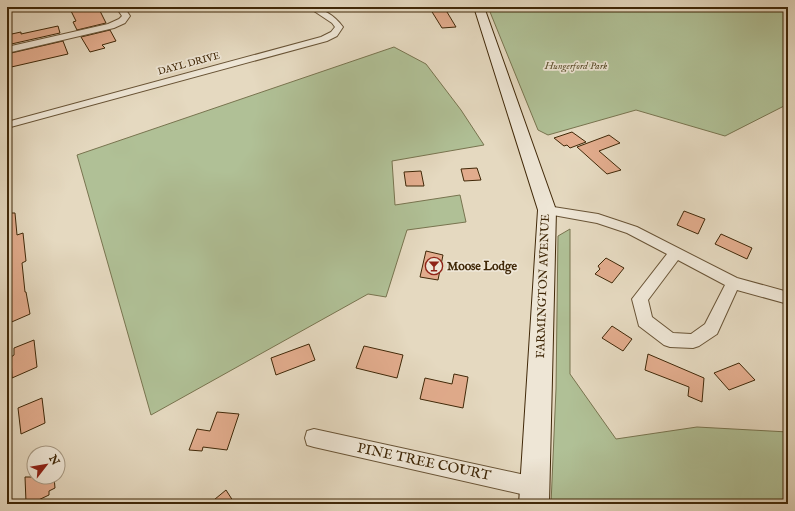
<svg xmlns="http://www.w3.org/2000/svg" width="795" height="511" font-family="'IM FELL English',serif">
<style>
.green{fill:#b0c096;stroke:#78744f}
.building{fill:#e2ac8d;stroke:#402808}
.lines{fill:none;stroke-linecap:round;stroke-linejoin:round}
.minor-casing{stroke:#695436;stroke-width:2}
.secondary-casing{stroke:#402808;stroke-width:2}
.minor{fill:#eee6d6;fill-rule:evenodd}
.secondary{fill:#eee6d6;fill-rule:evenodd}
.labels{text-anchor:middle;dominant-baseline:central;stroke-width:3.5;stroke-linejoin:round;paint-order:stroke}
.far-street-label{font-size:10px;fill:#402808;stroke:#eee6d6}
.far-park-label{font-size:10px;font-style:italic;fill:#5c4e2c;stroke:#eee6d6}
.poi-label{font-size:12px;font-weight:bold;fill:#402808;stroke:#eee6d6;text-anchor:start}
.street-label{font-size:12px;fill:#402808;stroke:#eee6d6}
.near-street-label{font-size:14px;fill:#402808;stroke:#eee6d6}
</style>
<rect width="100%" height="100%" fill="#e5d9c0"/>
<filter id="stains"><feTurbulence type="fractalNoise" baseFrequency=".005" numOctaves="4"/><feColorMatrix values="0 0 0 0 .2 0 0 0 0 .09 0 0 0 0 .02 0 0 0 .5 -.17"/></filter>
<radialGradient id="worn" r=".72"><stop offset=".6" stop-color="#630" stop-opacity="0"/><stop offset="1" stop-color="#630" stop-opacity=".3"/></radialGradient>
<path class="green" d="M488 7H788V104L725 136 636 110 548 135 538 130Z
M394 47 426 64 461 110 484 145 392 161 395 205 460 195 466 222 407 230 386 297 368 294 151 415 77 155Z
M570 229V374L616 439 697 427 788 432V504H551L556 389 558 236Z"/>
<path class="building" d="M69 7H98L106 23 77 30 73 22 76 21Z
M429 7H444L456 27 442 28Z
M58 26 60 33 7 45V35L21 32V34Z
M110 30 116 41 102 45 105 48 90 52 81 37Z
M63 41 68 54 7 68V54Z
M572 132 586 142 570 148 567 145 564 146 554 138Z
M609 135 620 143 599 151 621 170 607 174 577 147Z
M477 168 481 180 464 181 461 169Z
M421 171 424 186H406L404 172Z
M684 211 705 219 698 234 677 225Z
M7 213H15L17 235 23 233 26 261 22 263 25 292H26L30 314 7 324Z
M721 234 752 248 747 259 715 244Z
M426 251 443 255 438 280 420 277Z
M606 258 624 268 612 283 595 274 600 269 598 266Z
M612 326 632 339 623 351 602 338Z
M34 340 37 367 12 378 11 357 14 355V348Z
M309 344 315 360 276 375 271 358Z
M364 346 403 355 397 378 356 368Z
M648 354 704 378 702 402 688 396 689 387 645 370Z
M739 363 755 380 729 390 714 373Z
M454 374 468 377 463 408 420 399 425 378 452 384Z
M42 398 45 423 21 434 18 408Z
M217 412 239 414 227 450 203 447 202 451 189 450 197 429 210 431Z
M25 477H54L55 488 49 491V495L32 503V500L26 502Z
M226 490 235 504H209Z"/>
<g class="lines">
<defs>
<path id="minor" d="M116 7H124L130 16 125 23 114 28 7 53V47L108 24 119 19 122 16Z
M308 7C322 7 335 16 343 27L337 36 327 41 7 128V122L321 37 331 32 335 27 332 23Z
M547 206 598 214 637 227 737 278 788 292V304L737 290 717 334 699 346 693 348 670 347 664 345 639 326 632 299 667 254 627 233 597 223 542 213 541 210 542 207ZM678 260 725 285 705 324 691 334 673 333 652 317 648 300Z
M314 429 534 477 541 480 544 487 541 494 534 497 314 447 307 445 305 438 307 431Z"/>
<path id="secondary" d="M474 7H484L556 210 549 504H519L538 210Z"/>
</defs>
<use href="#minor" class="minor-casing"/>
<use href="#secondary" class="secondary-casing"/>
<use href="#minor" class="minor"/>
<use href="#secondary" class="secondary"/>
</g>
<defs>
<symbol id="bar-ring" viewBox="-11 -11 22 22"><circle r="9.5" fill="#eee6d6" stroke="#8f2418" stroke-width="1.5"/><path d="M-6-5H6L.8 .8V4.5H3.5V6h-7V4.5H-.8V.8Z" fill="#8f2418"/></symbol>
</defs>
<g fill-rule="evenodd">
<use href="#bar-ring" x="424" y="256" width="20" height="20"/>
</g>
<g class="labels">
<g class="far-street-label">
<text transform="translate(189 64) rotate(-15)">DAYL DRIVE</text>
</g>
<g class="far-park-label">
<text x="576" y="66">Hungerford Park</text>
</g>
<g class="poi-label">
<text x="447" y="266">Moose Lodge</text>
</g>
<g class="street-label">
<text transform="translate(543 286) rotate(-88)">FARMINGTON AVENUE</text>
</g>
<g class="near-street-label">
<text transform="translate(424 462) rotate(12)">PINE TREE COURT</text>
</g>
</g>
<rect width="795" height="511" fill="none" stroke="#e5d9c0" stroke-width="24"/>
<rect x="8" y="8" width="779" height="495" fill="none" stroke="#402808" stroke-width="2"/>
<rect x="12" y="12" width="771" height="487" fill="none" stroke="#402808"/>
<g transform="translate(46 465) rotate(59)"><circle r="19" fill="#eee6d6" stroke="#a89a84"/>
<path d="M0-3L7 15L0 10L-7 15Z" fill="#8f2418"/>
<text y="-6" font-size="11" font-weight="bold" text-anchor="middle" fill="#402808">N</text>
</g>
<rect width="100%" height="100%" filter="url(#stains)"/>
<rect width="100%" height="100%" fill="url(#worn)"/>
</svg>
